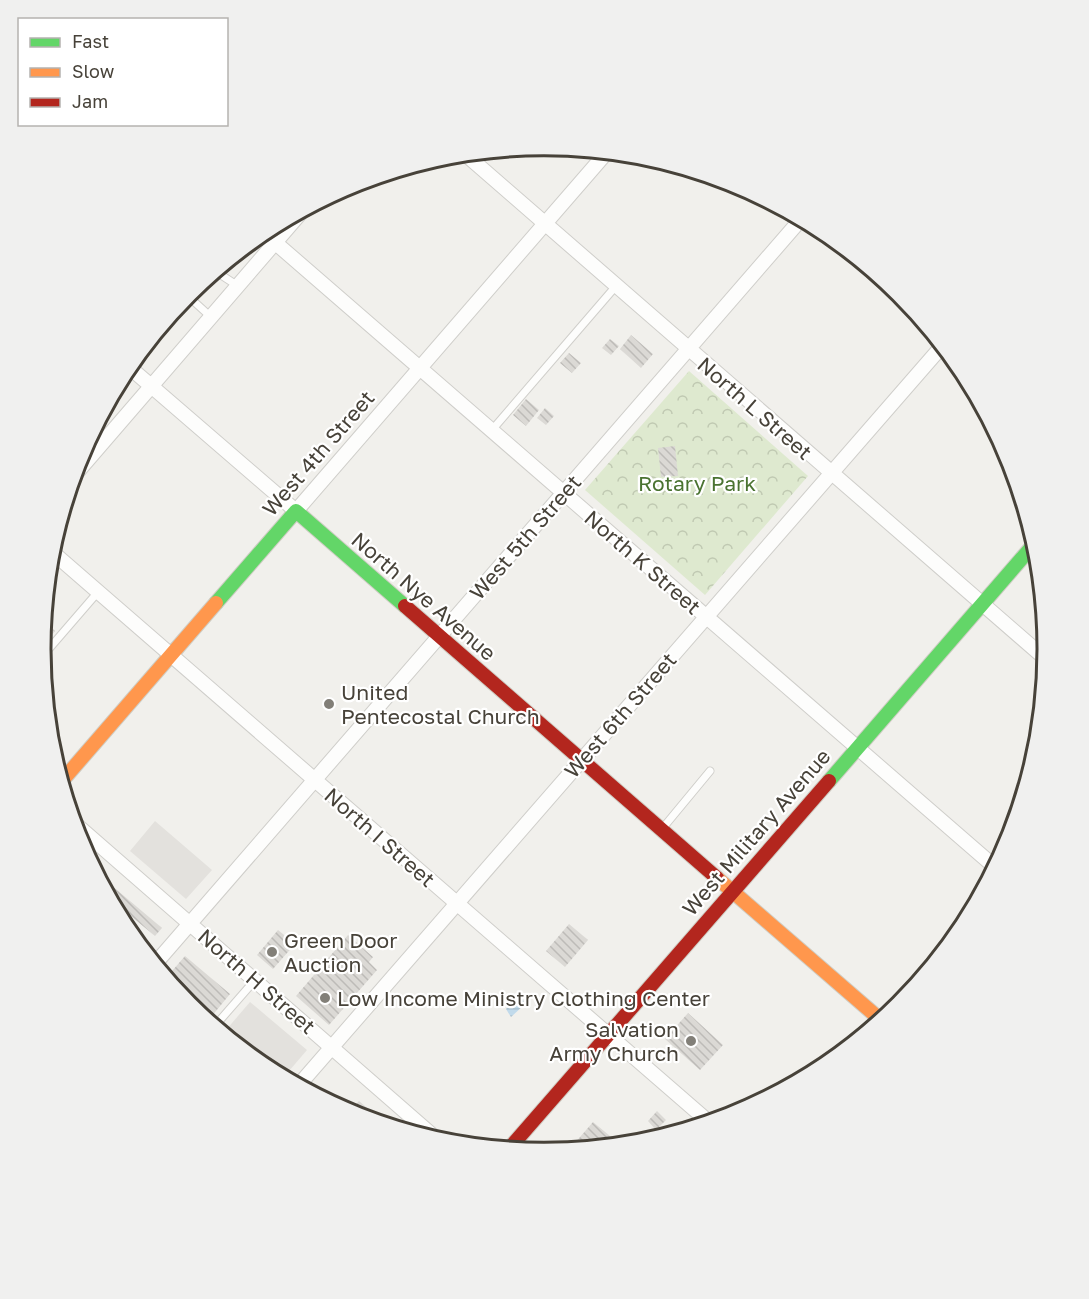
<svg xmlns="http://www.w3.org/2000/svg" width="1089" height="1299" font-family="'Golos Text',sans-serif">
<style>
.forest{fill:url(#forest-crowns)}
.parking{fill:#e3e1dd}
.water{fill:url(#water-rules)}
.building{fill:url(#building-back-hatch)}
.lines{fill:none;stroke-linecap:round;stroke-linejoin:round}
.lane-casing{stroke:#cfceca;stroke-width:9}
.street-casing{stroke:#cfceca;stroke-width:16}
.fast-casing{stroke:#cfcdc4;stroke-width:16}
.slow-casing{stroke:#cfcdc4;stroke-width:16}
.jam-casing{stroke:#cfcdc4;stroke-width:16}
.lane{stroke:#fdfdfc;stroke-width:7}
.street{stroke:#fdfdfc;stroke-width:14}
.fast{stroke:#63d668;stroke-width:14}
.slow{stroke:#ff974d;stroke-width:14}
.jam{stroke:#b3261e;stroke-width:14}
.poi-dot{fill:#827f78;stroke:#fff;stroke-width:2}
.labels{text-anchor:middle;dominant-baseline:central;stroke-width:4.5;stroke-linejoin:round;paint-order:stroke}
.street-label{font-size:21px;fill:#474239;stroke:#fff}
.park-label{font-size:21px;fill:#4a7331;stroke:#fff}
.poi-label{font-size:21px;fill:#474239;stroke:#fff;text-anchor:start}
.rim{fill:none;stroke:#474239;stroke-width:3}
</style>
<defs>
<pattern id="forest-crowns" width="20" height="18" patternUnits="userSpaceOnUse" patternTransform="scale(1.5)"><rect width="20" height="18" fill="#dee9cf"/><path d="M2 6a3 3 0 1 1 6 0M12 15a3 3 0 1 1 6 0" fill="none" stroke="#c0c9b2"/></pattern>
<pattern id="water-rules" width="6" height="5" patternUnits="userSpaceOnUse" patternTransform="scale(1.5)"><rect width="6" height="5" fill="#c1daeb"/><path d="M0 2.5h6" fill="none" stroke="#a7bcca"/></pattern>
<pattern id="building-back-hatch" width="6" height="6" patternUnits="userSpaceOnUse" patternTransform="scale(1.5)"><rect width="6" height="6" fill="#dbd9d5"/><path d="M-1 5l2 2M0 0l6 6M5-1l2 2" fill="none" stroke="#bdbbb8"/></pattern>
</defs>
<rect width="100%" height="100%" fill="#f1f0ec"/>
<path class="forest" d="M689 371 808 476 705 595 585 490Z"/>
<path class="parking" d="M155 821 212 870 186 899 130 851Z
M250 1002 307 1050 283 1078 226 1030Z"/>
<path class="water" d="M516 997 523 999 524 1005 511 1017 506 1009Z"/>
<path class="building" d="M631 335 653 354 641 368 620 349Z
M610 339 619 346 611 355 602 348Z
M569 353 581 363 572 373 560 363Z
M526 399 539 410 526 426 513 415Z
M545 408 554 416 546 425 537 418Z
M675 446 678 476 661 477 658 448Z
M43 620 55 631 41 648Z
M111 885 162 928 155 936 126 912 120 919 105 892Z
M569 924 588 940 565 967 546 951Z
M278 930 295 944 273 969 257 955Z
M348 935 373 957 369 962 377 970 329 1025 296 996Z
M185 956 230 994 207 1022 188 1006 166 978Z
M688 1013 723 1045 700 1070 665 1039Z
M359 1101 388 1126 348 1113Z
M657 1111 666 1120 656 1130 648 1121Z
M593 1122 610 1136 599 1148 581 1150 574 1144Z"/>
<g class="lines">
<defs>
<path id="lane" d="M215 271 238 286
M199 284 189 297 211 317
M492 430 616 286
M41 658 98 592
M662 829 710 771
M214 1027 255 980"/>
<path id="street" d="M464 153 1047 660
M263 232 996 868
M128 366 296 511 607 152
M73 477 304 209
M50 550 710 1123
M72 821 440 1142
M154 965 802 218
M885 1019 965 928
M298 1086 943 345"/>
<path id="fast" d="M216 603 296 511 405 606
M829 781 1036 542"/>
<path id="slow" d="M61 782 216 603
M717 878 882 1021"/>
<path id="jam" d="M405 606 717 878
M508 1150 829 781"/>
</defs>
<use href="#lane" class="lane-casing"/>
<use href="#street" class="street-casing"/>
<use href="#fast" class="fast-casing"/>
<use href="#slow" class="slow-casing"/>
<use href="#jam" class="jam-casing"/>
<use href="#lane" class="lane"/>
<use href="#street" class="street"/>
<use href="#fast" class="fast"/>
<use href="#slow" class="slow"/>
<use href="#jam" class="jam"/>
</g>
<g class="poi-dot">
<circle cx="329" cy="704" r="6"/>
<circle cx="272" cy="952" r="6"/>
<circle cx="325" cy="998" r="6"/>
<circle cx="691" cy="1041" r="6"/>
</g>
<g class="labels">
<g class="street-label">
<text transform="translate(755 408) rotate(41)">North L Street</text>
<text transform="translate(318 453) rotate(-49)">West 4th Street</text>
<text transform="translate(525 537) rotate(-49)">West 5th Street</text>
<text transform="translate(643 562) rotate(41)">North K Street</text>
<text transform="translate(424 596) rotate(41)">North Nye Avenue</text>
<text transform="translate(620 715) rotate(-49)">West 6th Street</text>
<text transform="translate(756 832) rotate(-49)">West Military Avenue</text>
<text transform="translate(380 837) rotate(41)">North I Street</text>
<text transform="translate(257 981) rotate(41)">North H Street</text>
</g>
<g class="park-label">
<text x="697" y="483">Rotary Park</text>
</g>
<g class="poi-label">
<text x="341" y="692">United<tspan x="341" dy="24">Pentecostal Church</tspan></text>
<text x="284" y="940">Green Door<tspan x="284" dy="24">Auction</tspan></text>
<text x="337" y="998">Low Income Ministry Clothing Center</text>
<text x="679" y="1029" text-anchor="end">Salvation<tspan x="679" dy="24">Army Church</tspan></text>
</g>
</g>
<path d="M0 0H1089V1299H0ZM51 649a493 493 0 1 1 986 0a493 493 0 1 1-986 0Z" fill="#f0f0ef" fill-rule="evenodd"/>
<path class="rim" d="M51 649a493 493 0 1 1 986 0a493 493 0 1 1-986 0Z"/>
<rect x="18" y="18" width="210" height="108" fill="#ffffff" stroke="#b5b3b0" stroke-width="1.5"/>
<rect x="30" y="38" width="30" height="9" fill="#63d668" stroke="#b5b3b0" stroke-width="1.5"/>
<text x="72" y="48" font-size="18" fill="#474239">Fast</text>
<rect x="30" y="68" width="30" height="9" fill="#ff974d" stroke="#b5b3b0" stroke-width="1.5"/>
<text x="72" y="78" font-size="18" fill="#474239">Slow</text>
<rect x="30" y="98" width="30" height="9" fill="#b3261e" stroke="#b5b3b0" stroke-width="1.5"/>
<text x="72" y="108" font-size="18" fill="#474239">Jam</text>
</svg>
